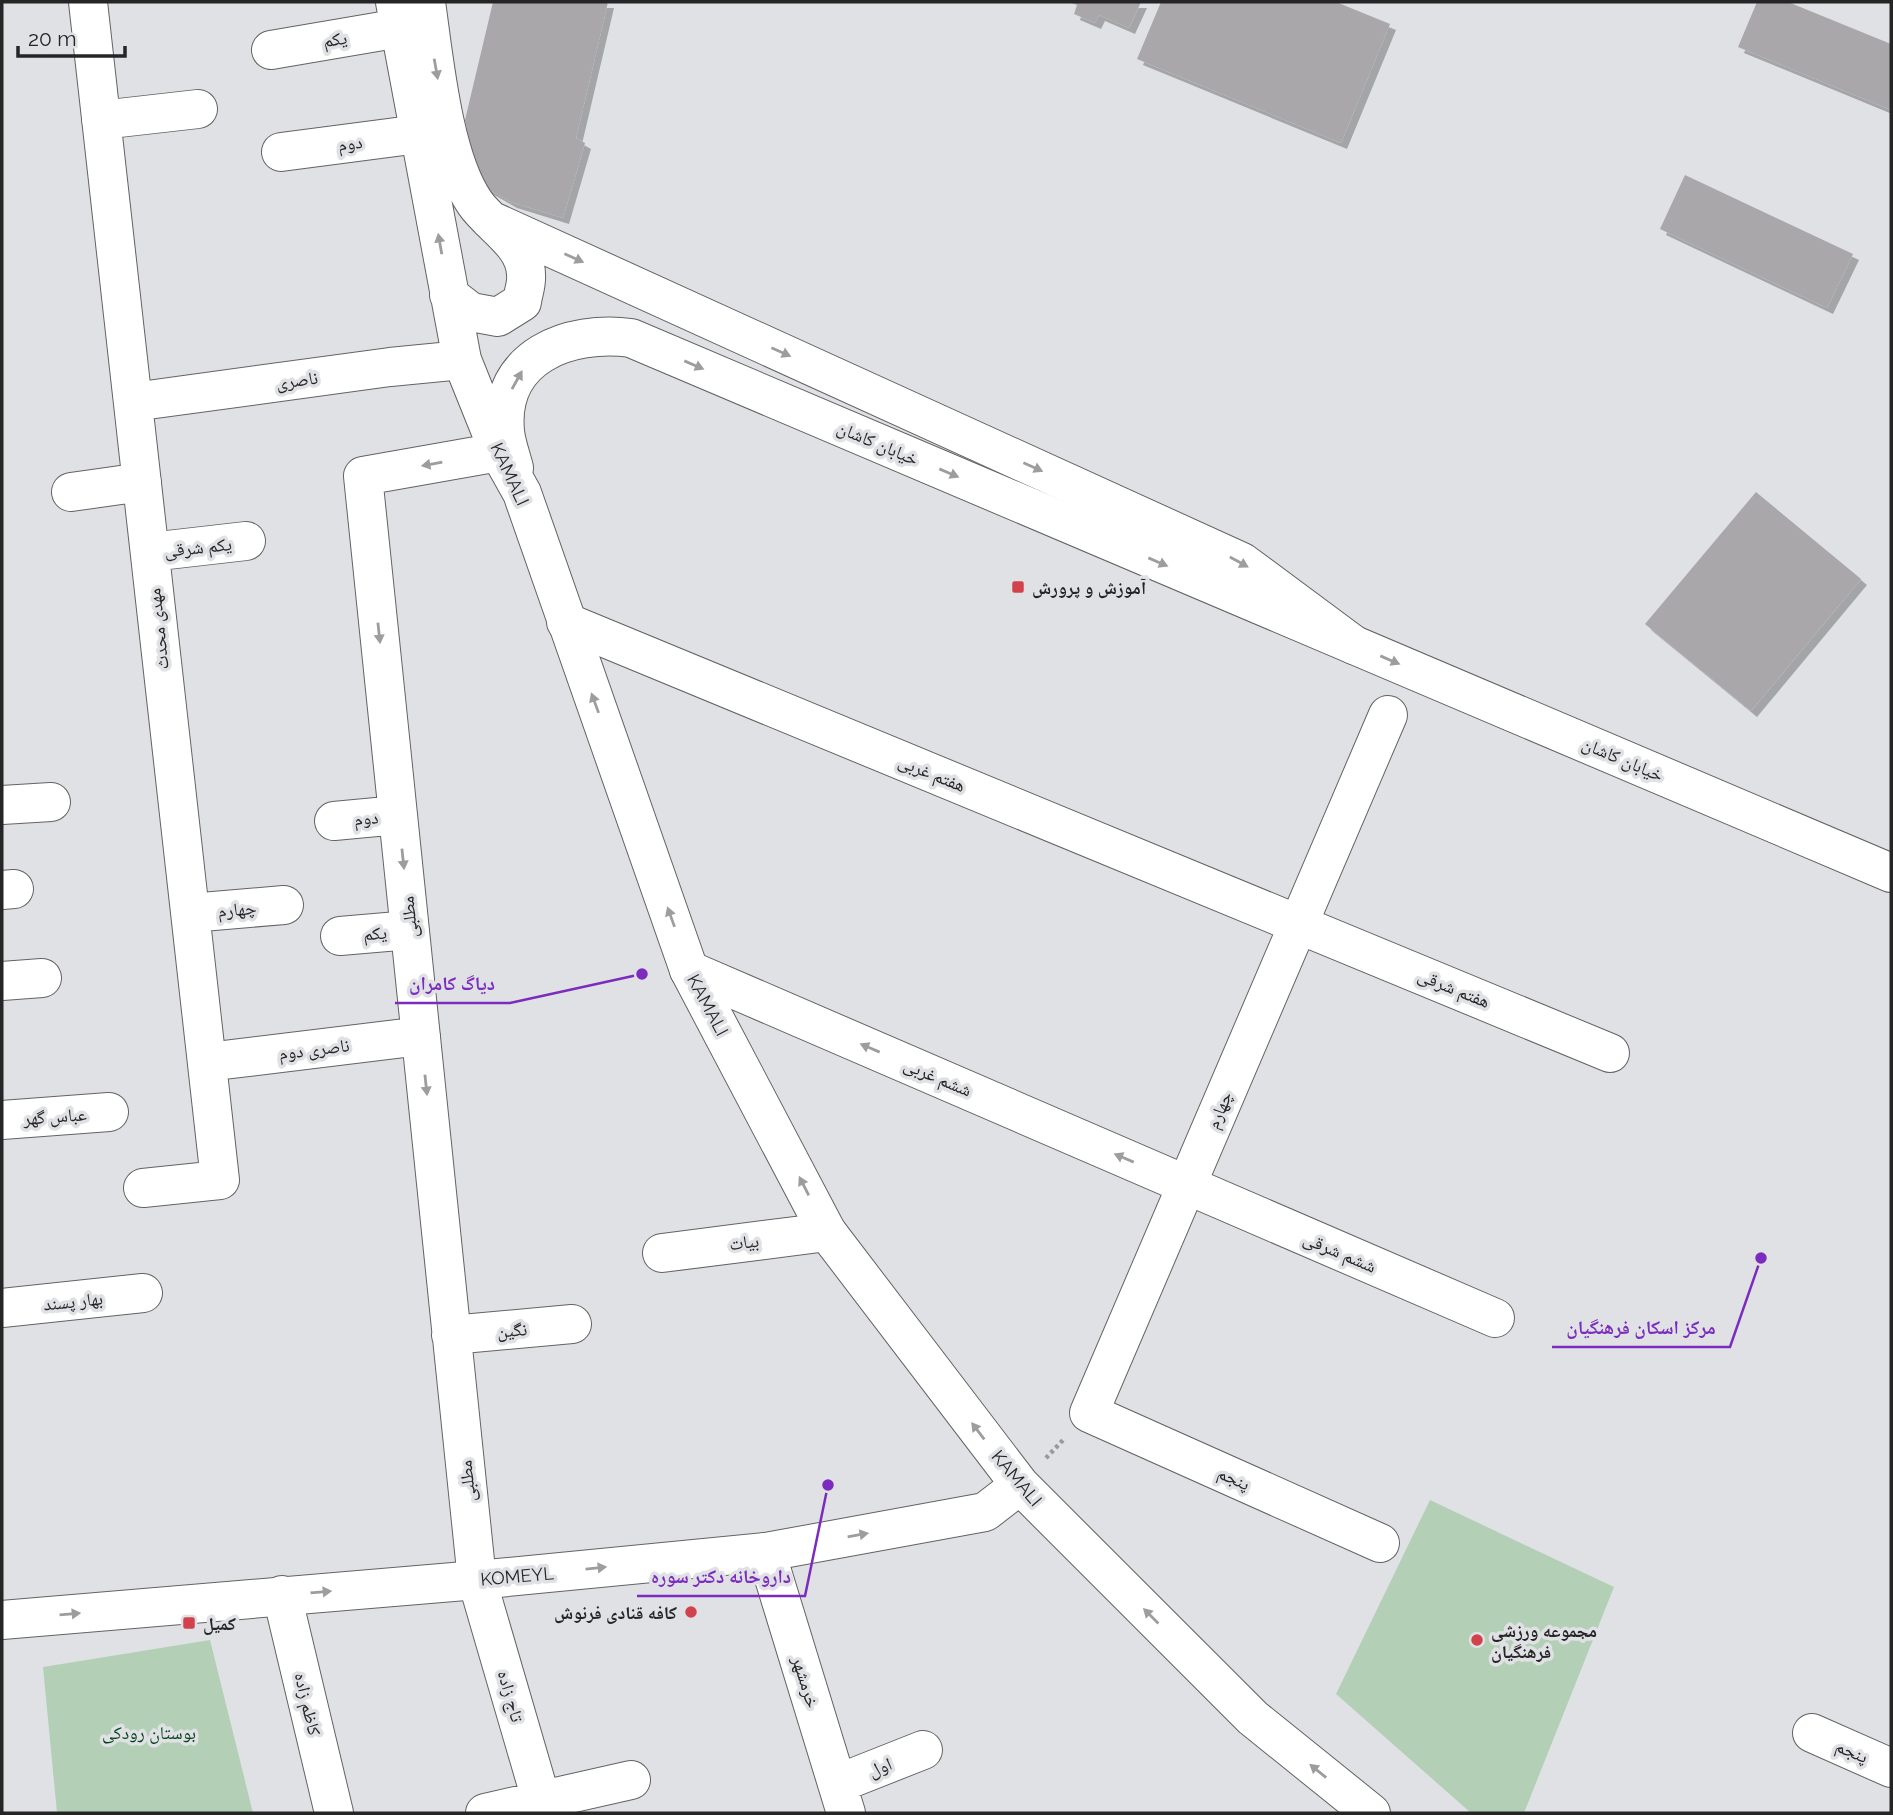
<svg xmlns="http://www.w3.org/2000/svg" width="1893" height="1815" font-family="Raleway,'Noto Naskh Arabic',sans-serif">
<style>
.green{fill:#b3d0b7}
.building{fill:#a9a7aa;filter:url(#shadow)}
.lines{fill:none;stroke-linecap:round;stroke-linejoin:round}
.minor-casing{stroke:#636366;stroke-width:40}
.major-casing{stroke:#636366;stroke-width:40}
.path{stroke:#99999c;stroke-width:4.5;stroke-dasharray:3.5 3.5;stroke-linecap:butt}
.minor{stroke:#fff;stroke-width:38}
.major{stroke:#fff;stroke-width:38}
.oneway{fill:#9d9d9d}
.poi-dot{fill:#d2424d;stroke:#e0e1e4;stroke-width:2.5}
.labels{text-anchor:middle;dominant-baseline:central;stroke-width:7;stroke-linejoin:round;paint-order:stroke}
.street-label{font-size:18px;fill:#252526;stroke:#e0e1e4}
.poi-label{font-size:18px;font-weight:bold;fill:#252526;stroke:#e0e1e4;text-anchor:start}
.park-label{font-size:18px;fill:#003f17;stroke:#e0e1e4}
.leader{fill:none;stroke:#7b2cbf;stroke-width:2.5}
.callout-dot{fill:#7b2cbf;stroke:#e0e1e4;stroke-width:2.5}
.callout-label{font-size:19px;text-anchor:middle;font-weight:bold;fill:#7b2cbf;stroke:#e0e1e4;stroke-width:7;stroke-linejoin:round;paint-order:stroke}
</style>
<defs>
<filter id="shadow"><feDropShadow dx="6" dy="6" stdDeviation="0" flood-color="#0004"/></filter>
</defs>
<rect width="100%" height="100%" fill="#e0e1e4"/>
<path class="green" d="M1430 1500 1614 1587 1524 1813H1471L1336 1694Z
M210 1640 253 1813H57L43 1667Z"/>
<path class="building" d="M493 2H608L576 138 585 143 563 218 511 202 478 183 465 120Z
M1069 2H1141L1129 28 1099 15 1095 23 1074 14 1077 5Z
M1161 2H1336L1390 24 1341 143 1137 59Z
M1757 2H1788L1891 44V110L1738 47Z
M1685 175 1853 254 1827 308 1660 229Z
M1756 492 1861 579 1751 711 1645 624Z"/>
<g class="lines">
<defs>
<path id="minor" d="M88 2 220 1180 143 1188
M271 50 400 28
M101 120 198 109
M281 152 419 134
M133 402 390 367 462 360
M499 452 363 476 477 1580 545 1813
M514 468C511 456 506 443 505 431 498 356 569 330 631 338L1891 873
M71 492 142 482
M150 552 246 541
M566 622 1610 1053
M2 805 51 802
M334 821 398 815
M2 890 14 889
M190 913 284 905
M340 936 410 930
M689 970 1495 1318
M2 981 42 978
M207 1062 421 1036
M2 1120 109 1112
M662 1253 827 1232
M2 1308 143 1293
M451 1335 572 1324
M1380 1543 1089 1413 1388 715
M766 1552 846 1813
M282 1595 334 1813
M1812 1733 1891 1768
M837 1784 923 1750
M485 1813 631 1780"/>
<path id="major" d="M395 2 462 360 499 452 522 493 689 970 827 1232 1020 1485 1253 1718 1371 1813
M426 2C434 58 443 157 475 203 491 226 526 244 526 275 527 284 523 293 522 302L498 317 471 312 449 295
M490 220 1242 562 1354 645
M2 1620 477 1580 766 1552 985 1512 1020 1485"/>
</defs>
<use href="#minor" class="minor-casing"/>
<use href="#major" class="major-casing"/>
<path class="path" d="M1046 1458 1064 1439"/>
<use href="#minor" class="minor"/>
<use href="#major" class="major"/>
</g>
<defs><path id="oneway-solid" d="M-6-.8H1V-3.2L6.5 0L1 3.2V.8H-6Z" transform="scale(1.75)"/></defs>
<g class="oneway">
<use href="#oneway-solid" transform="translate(436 69) rotate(80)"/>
<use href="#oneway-solid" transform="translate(440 244) rotate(-100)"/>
<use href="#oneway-solid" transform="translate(574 258) rotate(24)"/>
<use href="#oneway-solid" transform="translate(781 352) rotate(24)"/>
<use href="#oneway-solid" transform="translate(694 365) rotate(23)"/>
<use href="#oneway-solid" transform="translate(517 380) rotate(-61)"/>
<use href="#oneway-solid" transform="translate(432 464) rotate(170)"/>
<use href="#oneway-solid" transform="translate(1033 467) rotate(24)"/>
<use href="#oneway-solid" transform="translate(949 473) rotate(23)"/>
<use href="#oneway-solid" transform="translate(1158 562) rotate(23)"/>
<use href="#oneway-solid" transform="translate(1239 562) rotate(29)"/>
<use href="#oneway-solid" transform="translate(379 633) rotate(84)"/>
<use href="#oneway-solid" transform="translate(1390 660) rotate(23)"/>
<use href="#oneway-solid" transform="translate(595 703) rotate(-110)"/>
<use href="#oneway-solid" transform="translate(403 859) rotate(84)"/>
<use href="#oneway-solid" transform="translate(671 917) rotate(-110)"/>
<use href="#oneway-solid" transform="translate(870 1048) rotate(-157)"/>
<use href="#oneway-solid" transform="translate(426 1085) rotate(84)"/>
<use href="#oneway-solid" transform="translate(1124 1158) rotate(-157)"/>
<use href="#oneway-solid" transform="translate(804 1186) rotate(-117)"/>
<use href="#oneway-solid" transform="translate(978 1431) rotate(-127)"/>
<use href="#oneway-solid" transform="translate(858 1535) rotate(-10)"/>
<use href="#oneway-solid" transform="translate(596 1568) rotate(-6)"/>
<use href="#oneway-solid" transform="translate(321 1592) rotate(-5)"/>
<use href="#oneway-solid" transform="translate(70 1614) rotate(-5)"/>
<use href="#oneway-solid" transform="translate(1151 1616) rotate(-135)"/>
<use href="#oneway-solid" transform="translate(1318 1771) rotate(-141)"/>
</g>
<g class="poi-dot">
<rect x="1011" y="580" width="14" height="14" rx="3.5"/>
<circle cx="691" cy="1612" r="7"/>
<rect x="182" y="1616" width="14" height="14" rx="3.5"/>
<circle cx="1477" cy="1640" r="7"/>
</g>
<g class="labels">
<g class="street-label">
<text transform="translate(335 39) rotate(-9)">یکم</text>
<text transform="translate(350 143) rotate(-8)">دوم</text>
<text transform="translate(297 380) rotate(-8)">ناصری</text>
<text transform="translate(878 443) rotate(23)">خیابان کاشان</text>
<text transform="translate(510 474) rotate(65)">KAMALI</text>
<text transform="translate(198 547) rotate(-6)">یکم شرقی</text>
<text transform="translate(158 629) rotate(-96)">مهدی محدث</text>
<text transform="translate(1623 759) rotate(23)">خیابان کاشان</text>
<text transform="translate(932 773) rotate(22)">هفتم غربی</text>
<text transform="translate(366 818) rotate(-6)">دوم</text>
<text transform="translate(237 909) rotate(-5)">چهارم</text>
<text transform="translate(409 917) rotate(-96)">مطلبی</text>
<text transform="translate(375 933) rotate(-5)">یکم</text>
<text transform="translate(1454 988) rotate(22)">هفتم شرقی</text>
<text transform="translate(708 1005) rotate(62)">KAMALI</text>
<text transform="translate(314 1049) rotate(-7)">ناصری دوم</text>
<text transform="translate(938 1077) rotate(23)">ششم غربی</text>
<text transform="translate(1219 1110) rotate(-67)">چهارم</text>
<text transform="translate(55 1116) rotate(-4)">عباس گهر</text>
<text transform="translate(744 1242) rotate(-7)">بیات</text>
<text transform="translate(1340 1252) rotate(23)">ششم شرقی</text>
<text transform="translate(73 1301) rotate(-6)">بهار پسند</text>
<text transform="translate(512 1330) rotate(-5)">نگین</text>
<text transform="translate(1017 1478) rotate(50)">KAMALI</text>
<text transform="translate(1234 1478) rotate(24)">پنجم</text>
<text transform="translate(467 1481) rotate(-96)">مطلبی</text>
<text transform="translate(517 1576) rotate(-5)">KOMEYL</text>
<text transform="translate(806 1682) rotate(73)">خرمشهر</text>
<text transform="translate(511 1696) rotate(74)">تاج زاده</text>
<text transform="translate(308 1704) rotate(77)">کاظم زاده</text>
<text transform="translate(1852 1751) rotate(23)">پنجم</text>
<text transform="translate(880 1767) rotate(-22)">اول</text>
</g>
<g class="poi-label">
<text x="1032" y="587">آموزش و پرورش</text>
<text x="677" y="1612" text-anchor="end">کافه قنادی فرنوش</text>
<text x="203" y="1623">کمیل</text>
<text x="1491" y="1630">مجموعه ورزشی<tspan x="1491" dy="21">فرهنگیان</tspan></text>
</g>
<g class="park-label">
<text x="149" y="1732">بوستان رودکی</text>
</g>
</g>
<path class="leader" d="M642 974L510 1003H395M1761 1258L1730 1347H1552M828 1485L805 1596H637"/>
<g class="callout-dot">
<circle cx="642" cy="974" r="7"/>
<circle cx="1761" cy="1258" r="7"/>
<circle cx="828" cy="1485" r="7"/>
</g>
<g class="callout-label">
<text x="452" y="990">دیاگ کامران</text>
<text x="1641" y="1334">مرکز اسکان فرهنگیان</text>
<text x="721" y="1583">داروخانه دکتر سوره</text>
</g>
<rect width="1893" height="1815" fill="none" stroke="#252526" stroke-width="7"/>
<path d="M18 46v10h107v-10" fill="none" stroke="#252526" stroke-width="3.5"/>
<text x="28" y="46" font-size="21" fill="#252526" stroke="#e0e1e4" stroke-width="5" paint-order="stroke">20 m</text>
</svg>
